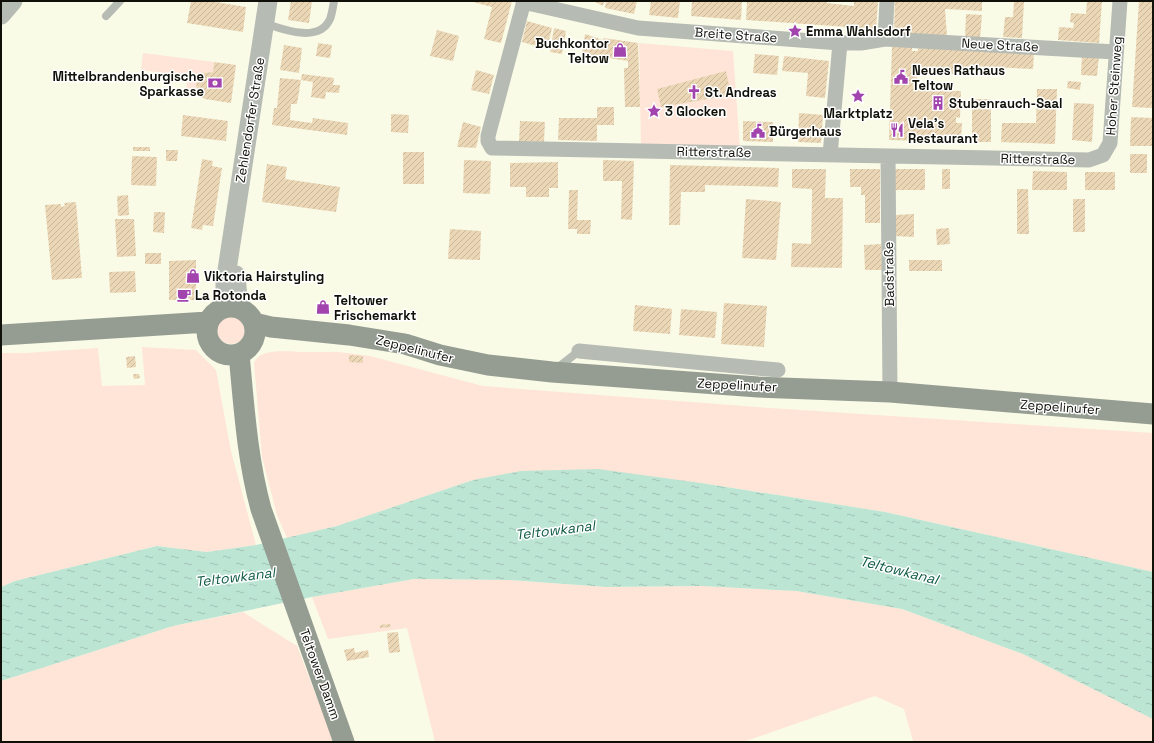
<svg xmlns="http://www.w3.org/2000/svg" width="1154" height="743" font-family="'Space Grotesk',sans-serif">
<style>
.green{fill:#fee5d7}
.water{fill:url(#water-ripples)}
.building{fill:url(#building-hatch)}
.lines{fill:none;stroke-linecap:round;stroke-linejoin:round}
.service{stroke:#b6bbb4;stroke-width:8}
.minor{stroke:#b6bbb4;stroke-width:15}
.tertiary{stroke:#b6bbb4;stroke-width:19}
.secondary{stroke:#959d93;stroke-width:21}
.labels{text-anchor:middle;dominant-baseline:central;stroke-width:3;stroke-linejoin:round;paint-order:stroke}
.poi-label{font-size:13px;font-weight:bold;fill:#101009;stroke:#fff;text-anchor:start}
.street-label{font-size:13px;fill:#101009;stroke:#fff}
.water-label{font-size:14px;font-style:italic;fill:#0f5a44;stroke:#fff}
</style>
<defs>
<pattern id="water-ripples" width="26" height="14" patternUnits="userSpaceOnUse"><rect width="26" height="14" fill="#bce5d4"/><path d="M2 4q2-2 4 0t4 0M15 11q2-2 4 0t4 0" fill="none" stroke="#a1c3b5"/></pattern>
<pattern id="building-hatch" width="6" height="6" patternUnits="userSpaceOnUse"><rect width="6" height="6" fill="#ebd7b6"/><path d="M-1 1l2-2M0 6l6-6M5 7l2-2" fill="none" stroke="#c8b89b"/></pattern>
</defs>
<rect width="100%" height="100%" fill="#fafbe7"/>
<path class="green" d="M639 43 733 51 740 149 641 147Z
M143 53 214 62 213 72C200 72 192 82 198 94L186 89 188 76 141 70Z
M217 330a14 14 0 1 1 28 0a14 14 0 1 1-28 0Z
M142 347 196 350 216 370 231 451 256 545 207 552 157 546 15 581 1 587V353H26L98 348 102 386 145 385Z
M304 352H339L370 356 483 386 770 408 1153 433V572L885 512 701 483 473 480 337 526 287 538 277 515 262 457 254 363C260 347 289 352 304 352Z
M414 579 510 580 606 587 701 586 796 591 902 609 1023 654 1153 719V742H910L913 741 904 709 875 696 743 742H435L407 628 328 639 312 597Z
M243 612 297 646 334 742H1V681L173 626Z"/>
<path class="water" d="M598 469 701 483 885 512 1153 572V719L1023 654 902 609 796 591 701 586 606 587 510 580 414 579 312 597 173 626 1 681V587L15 581 157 546 207 552 256 545 337 526 473 480 521 471Z"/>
<path class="building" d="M191 1H210L246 7 243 32 187 23Z
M291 1H312L309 23 288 20Z
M469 1H512L501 43 484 39 492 7Z
M593 1H604L603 6Z
M606 1H637L634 14 605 8Z
M651 1H680L678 18 649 15Z
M692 1H742L741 20 691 16Z
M747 1 778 2V1H827V3L854 6V1H878L876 29 746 20Z
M895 1H982V11L945 9 947 36 898 34 894 29Z
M1014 1H1024L1022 38 1003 37 1005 17H1013Z
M1087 1H1102L1099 43 1058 40 1059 27 1073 28 1074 23 1070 22 1071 13 1086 14Z
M1139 1H1153L1152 108 1132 107Z
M966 14 982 15 980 38 965 37Z
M527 21 552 28 547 49 522 42Z
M554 28 566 31 562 54 550 52Z
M437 30 459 36 453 61 430 56Z
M585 34 603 40 604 38 638 43 640 107H625L624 68H628V61L596 56 595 61 581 58Z
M318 43 332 45 330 58 316 56Z
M284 45 302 48 299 73 280 70Z
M892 45H912V51H918V48L1034 53 1033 69 974 66V73H968V74L917 73V90L961 91 960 118 956 117V123H962L961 142 889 140Z
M755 54 779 56 777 75 753 73Z
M1082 55 1099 56 1097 76 1081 75Z
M784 56 829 61 825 98 806 96 808 73 782 71Z
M214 62 236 65 231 103 205 99 200 96 197 91 196 84 198 78 204 73 213 72Z
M476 70 494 75 489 94 471 90Z
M726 71 731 95 661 107 657 89Z
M302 74 334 78 333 85H340L339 93 326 92 325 99 311 97 313 82 301 80Z
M280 78 301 80 297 104H291L290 120 312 123 313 118 348 123 347 135 272 125 274 108H277Z
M1068 81 1081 82 1080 90 1067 88Z
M1037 89H1057L1055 144 1001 142 1002 123H1036Z
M972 99H991V142H972Z
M1074 103 1094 104 1092 142 1072 140Z
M597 107H614V125H597V141L558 140 559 118H597Z
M799 113 823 115 821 143 798 142Z
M391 114 409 115 408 133 391 132Z
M183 115 228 121 226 141 181 136Z
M1131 117 1152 118 1153 146H1130Z
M520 121 545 122 544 142 519 141Z
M743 121 773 122V142L743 141Z
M463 122 481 127 476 148 457 147Z
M133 147H150V151H133Z
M166 150H178L177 161H166Z
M403 152H424V184H403Z
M1130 154H1147V173H1130Z
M132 156 157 157 156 186 131 185Z
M202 159 213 161 212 166 222 168 213 226 203 225 202 230 191 228Z
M464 160 491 161 490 194 463 193Z
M603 160 634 161 632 220 621 219 622 181H603Z
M558 162V188H549V197H526V187H510V163Z
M267 164 287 167 285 179 340 187 336 212 262 202Z
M670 165 779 168 778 187 705 185V192H681L680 225H669Z
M792 169H826L825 198H843L842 268 791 267 792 243 811 244 812 197V189L792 188Z
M850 169H880V223H865V195H861V187H850Z
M894 169H925V190H894Z
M942 169H950V189H942Z
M1033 171 1067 172V190H1032Z
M1085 172H1115V190H1085Z
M1017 189H1028L1029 234H1017Z
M569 190H578L577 220H591L590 234H577V229H568Z
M128 195 129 215 118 216 117 196Z
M746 199 781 202 776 260 742 258Z
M1073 199H1085V232H1073Z
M76 202 82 278 52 280 45 205 61 204V207L65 206 64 203Z
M154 212H165L164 233 153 232Z
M914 214V237L894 236V215Z
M115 219H134L136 256 117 257Z
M949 228 950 244 937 245 936 229Z
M450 229 481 231 480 260 448 259Z
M881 244 882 270H865L864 245Z
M145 253H161V264H145Z
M196 260V300H169V261Z
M909 260H942V271H909Z
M135 271 136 292 110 293 109 272Z
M724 303 767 306 764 347 721 344Z
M635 305 672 309 670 334 633 331Z
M681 309 717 312 715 338 679 335Z
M349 355 363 356V363L349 362Z
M135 356 136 367 127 368 126 357Z
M133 374H139L140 378 134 379Z
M390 624 391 627 380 628V625Z
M398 632 400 652 389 653 387 633Z
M354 648 355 653 368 650 369 657 347 661 344 650Z"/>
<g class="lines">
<path class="service" d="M106 16 120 1
M264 23C282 29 319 44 330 19 332 14 333 7 334 1
M556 369 579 351"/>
<path class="minor" d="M524 1 488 136V141L492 148 1089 160 1103 155 1110 143 1120 1
M523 2 638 28 840 43H861L885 39 1116 52
M885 39 887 1
M830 155 840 43
M888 156 890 392
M579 351 778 370"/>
<path class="tertiary" d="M1 15 13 1
M236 275 239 308
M225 307V283L268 1"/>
<path class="secondary" d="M207 331a24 24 0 1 1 48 0a24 24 0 1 1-48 0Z
M254 323 271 327 349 335 405 344 440 355 488 365 552 372 758 387 890 392 1153 414
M1 335 208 322
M239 354C244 406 247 458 261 509L344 742"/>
</g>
<defs>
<symbol id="sight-bare" viewBox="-9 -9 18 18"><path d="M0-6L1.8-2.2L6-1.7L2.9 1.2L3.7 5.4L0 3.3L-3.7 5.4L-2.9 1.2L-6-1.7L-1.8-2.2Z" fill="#a144ae" stroke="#fff" stroke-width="2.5" paint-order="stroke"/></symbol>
<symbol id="shop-bare" viewBox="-9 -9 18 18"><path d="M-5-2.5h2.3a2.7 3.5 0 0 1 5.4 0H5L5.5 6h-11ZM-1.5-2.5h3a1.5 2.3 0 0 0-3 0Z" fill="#a144ae" stroke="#fff" stroke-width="2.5" paint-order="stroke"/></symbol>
<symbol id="civic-bare" viewBox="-9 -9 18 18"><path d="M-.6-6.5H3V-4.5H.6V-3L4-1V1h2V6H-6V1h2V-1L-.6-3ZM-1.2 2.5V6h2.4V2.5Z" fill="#a144ae" stroke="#fff" stroke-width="2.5" paint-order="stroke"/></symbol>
<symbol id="bank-bare" viewBox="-9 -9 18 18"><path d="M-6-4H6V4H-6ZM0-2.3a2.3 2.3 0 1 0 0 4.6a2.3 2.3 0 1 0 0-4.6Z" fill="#a144ae" stroke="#fff" stroke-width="2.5" paint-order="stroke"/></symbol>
<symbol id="church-bare" viewBox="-9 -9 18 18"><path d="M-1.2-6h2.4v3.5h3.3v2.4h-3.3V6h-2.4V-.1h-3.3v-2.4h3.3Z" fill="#a144ae" stroke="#fff" stroke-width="2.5" paint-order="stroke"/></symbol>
<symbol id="building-bare" viewBox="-9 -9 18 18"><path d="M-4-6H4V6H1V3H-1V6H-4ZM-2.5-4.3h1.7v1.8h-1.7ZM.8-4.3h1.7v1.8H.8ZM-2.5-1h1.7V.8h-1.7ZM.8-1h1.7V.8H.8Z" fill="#a144ae" stroke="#fff" stroke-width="2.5" paint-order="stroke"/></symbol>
<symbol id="restaurant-bare" viewBox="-9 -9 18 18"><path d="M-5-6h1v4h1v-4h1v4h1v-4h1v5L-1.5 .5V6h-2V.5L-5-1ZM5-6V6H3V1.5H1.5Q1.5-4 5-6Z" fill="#a144ae" stroke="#fff" stroke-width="2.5" paint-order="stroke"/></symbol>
<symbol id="cafe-bare" viewBox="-9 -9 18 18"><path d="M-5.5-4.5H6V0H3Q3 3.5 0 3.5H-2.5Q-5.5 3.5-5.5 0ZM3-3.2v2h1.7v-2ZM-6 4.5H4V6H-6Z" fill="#a144ae" stroke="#fff" stroke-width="2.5" paint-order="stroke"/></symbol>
</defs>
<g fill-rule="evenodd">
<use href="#sight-bare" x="785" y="21" width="20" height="20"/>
<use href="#shop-bare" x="610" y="40" width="20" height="20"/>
<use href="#civic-bare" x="891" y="67" width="20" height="20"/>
<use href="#bank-bare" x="205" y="73" width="20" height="20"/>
<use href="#church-bare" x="684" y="82" width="20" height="20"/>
<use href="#sight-bare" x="848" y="86" width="20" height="20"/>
<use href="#building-bare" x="928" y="93" width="20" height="20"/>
<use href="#sight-bare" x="644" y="101" width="20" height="20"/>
<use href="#restaurant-bare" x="887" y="120" width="20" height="20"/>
<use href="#civic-bare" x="748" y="121" width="20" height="20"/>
<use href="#shop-bare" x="183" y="266" width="20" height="20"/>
<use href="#cafe-bare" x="174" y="285" width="20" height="20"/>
<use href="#shop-bare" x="313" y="297" width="20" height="20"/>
</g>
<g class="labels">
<g class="poi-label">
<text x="806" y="31">Emma Wahlsdorf</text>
<text x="609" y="43" text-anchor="end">Buchkontor<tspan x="609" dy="15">Teltow</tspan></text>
<text x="912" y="70">Neues Rathaus<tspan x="912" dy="15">Teltow</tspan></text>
<text x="204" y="76" text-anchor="end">Mittelbrandenburgische<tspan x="204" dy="15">Sparkasse</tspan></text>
<text x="705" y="92">St. Andreas</text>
<text x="949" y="103">Stubenrauch-Saal</text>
<text x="665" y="111">3 Glocken</text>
<text x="858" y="113" text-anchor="middle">Marktplatz</text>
<text x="908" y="123">Vela's<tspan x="908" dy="15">Restaurant</tspan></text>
<text x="769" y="131">Bürgerhaus</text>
<text x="204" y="276">Viktoria Hairstyling</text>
<text x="195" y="295">La Rotonda</text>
<text x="334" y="300">Teltower<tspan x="334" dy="15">Frischemarkt</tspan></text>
</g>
<g class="street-label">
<text transform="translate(736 35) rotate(4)">Breite Straße</text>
<text transform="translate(1000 45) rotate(3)">Neue Straße</text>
<text transform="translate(1114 86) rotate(-86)">Hoher Steinweg</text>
<text transform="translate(250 120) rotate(-81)">Zehlendorfer Straße</text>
<text transform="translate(714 152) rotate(1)">Ritterstraße</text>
<text transform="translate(1038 159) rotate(1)">Ritterstraße</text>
<text transform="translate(889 274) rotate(-91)">Badstraße</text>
<text transform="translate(415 349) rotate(14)">Zeppelinufer</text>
<text transform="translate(737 385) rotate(3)">Zeppelinufer</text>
<text transform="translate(1060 407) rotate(4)">Zeppelinufer</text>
<text transform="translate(320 674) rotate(70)">Teltower Damm</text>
</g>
<g class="water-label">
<text transform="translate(555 530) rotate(-7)">Teltowkanal</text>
<text transform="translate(899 570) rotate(14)">Teltowkanal</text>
<text transform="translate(235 577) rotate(-7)">Teltowkanal</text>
</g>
</g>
<rect width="1154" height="743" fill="none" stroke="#101009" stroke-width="4"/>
</svg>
